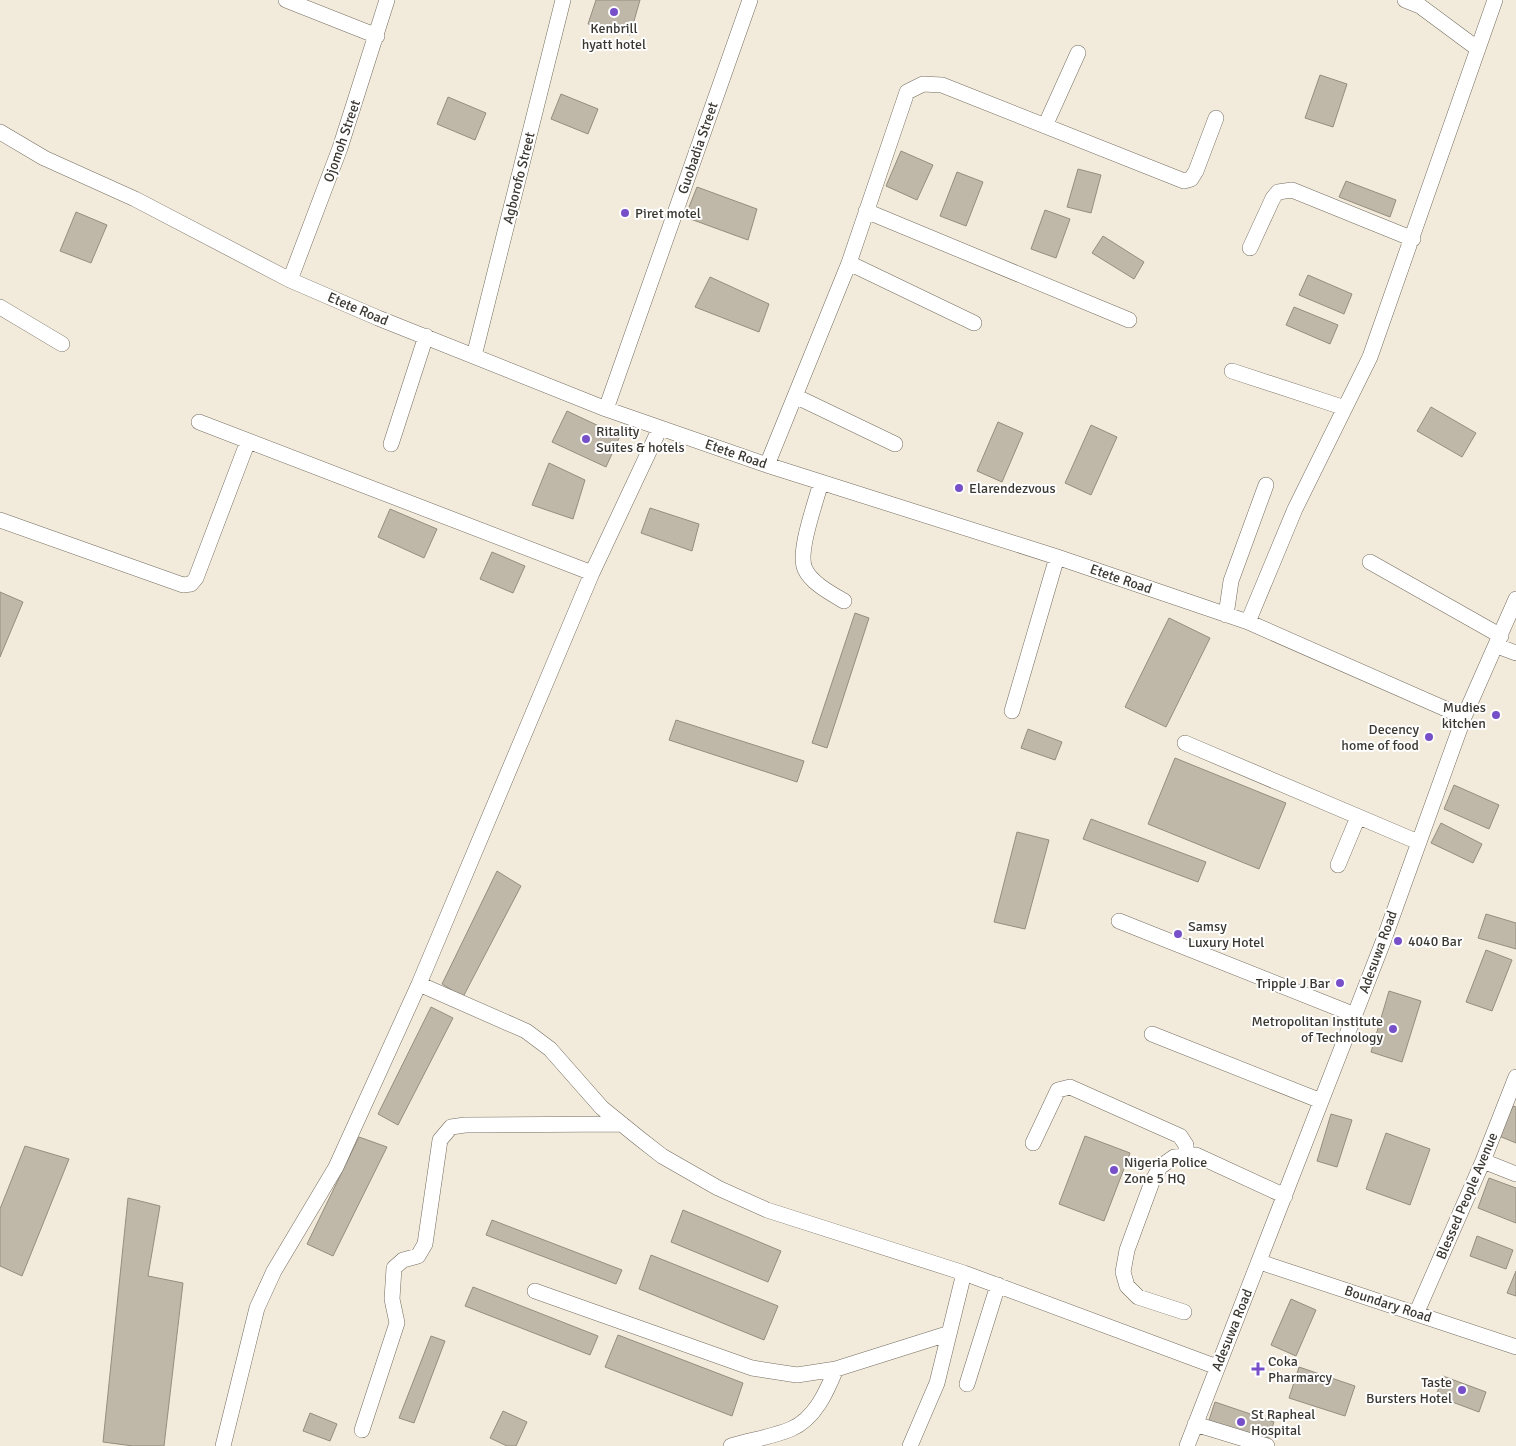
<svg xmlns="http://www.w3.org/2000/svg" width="1516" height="1446" font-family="Signika,sans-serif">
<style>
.building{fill:#bfb7a8;stroke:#958e7f}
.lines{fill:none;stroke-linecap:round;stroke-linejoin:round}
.minor-casing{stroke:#746d60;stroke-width:16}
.minor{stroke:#fff;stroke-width:15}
.poi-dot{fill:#7750c9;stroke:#fff;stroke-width:2}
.labels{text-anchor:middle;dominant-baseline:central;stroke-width:4;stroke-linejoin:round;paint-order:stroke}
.poi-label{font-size:14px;fill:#3b3832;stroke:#fff;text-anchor:start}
.street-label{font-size:14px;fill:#3b3832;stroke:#fff}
</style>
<rect width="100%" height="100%" fill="#f2eada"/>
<path class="building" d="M596 0H640L630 35 588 24Z
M1320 75 1347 84 1333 127 1305 118Z
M561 94 598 109 588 134 551 119Z
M448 97 486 113 475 140 437 124Z
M901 151 933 165 917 200 886 186Z
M1078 169 1101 175 1091 213 1067 207Z
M957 172 983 182 966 226 940 216Z
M1346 181 1396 200 1390 217 1339 197Z
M697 187 757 209 748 240 685 217Z
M1045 210 1070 219 1056 258 1031 249Z
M76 212 107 225 91 263 60 251Z
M1103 236 1144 262 1134 279 1092 253Z
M1308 275 1352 294 1344 314 1299 295Z
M710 277 769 304 759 332 695 307Z
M1294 307 1338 325 1330 344 1286 325Z
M1431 407 1476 433 1462 457 1417 431Z
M567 411 620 436 606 467 552 442Z
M998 422 1023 433 1002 482 977 471Z
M1091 425 1117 437 1091 495 1065 483Z
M549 463 585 480 573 519 532 505Z
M650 508 699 524 692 551 641 533Z
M390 509 437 529 424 558 378 537Z
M492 552 525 566 513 593 480 579Z
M0 592 23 602 0 657Z
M855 613 869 618 827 748 812 743Z
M1169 618 1210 638 1166 727 1125 707Z
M676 720 804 761 797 782 669 740Z
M1028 729 1062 742 1055 760 1021 748Z
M1175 758 1286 803 1259 869 1148 824Z
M1454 785 1499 805 1489 829 1444 809Z
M1091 819 1206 862 1198 882 1083 839Z
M1441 823 1482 844 1473 863 1431 843Z
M1017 832 1049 840 1025 929 994 922Z
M497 871 521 886 463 997 442 984Z
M1486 914 1516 923V949L1478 938Z
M1486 950 1512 960 1492 1011 1466 1002Z
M1389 991 1421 1001 1402 1062 1371 1052Z
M431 1007 453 1018 398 1125 378 1114Z
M1513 1106 1516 1107V1143L1499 1136Z
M1331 1114 1352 1120 1337 1167 1317 1161Z
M1386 1133 1430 1149 1410 1205 1366 1189Z
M1085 1136 1130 1153 1104 1221 1059 1204Z
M359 1137 387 1147 333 1256 307 1244Z
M25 1146 69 1159 22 1276 0 1266V1209Z
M1489 1178 1516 1188V1223L1478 1208Z
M128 1198 160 1206 148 1276 183 1283 164 1446H133L103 1442Z
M683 1210 781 1251 768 1282 671 1242Z
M492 1220 622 1270 616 1284 486 1235Z
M1477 1236 1513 1250 1506 1269 1470 1256Z
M651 1255 778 1306 764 1340 639 1289Z
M1516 1271V1296L1507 1293Z
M473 1287 598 1336 590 1355 465 1306Z
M1291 1299 1316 1310 1296 1356 1271 1345Z
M618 1335 743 1383 732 1416 605 1367Z
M431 1336 445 1341 414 1423 399 1418Z
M1299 1367 1355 1386 1345 1416 1289 1398Z
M1443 1376 1486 1392 1479 1412 1436 1396Z
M1215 1402 1274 1422 1267 1443 1208 1423Z
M503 1411 527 1422 516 1446H507L490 1438Z
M310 1413 337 1424 330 1441 303 1431Z"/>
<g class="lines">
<defs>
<path id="minor" d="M286 0 377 36
M1405 0 1420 6 1478 49
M1045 126 1078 53
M0 132 44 158 135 199 290 280 378 318 606 409 767 465 1057 557 1248 622 1464 717
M866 211 1129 320
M1250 248 1273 198 1278 192 1292 190 1413 239
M849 263 974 323
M290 280 340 148 387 0
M0 307 62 344
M474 356 563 0
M1232 371 1345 408
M795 396 895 444
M606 409 750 0
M199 422 592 573
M391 444 426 336
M767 465 849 263 907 92 923 84 942 85 1184 181 1191 179 1196 171 1216 118
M821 482C816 502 797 552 805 569 811 583 832 594 844 601
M0 520 183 585 191 584 196 578 248 441
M1370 562 1501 636
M1226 615 1231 581 1266 485
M1248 622 1295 509 1370 357 1495 0
M1497 646 1516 653
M1012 711 1057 557
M1185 743 1418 842
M1338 865 1358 817
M1119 921 1355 1015
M419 984 526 1031 550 1049 602 1108 639 1138 662 1156 718 1188 767 1210 964 1273 1217 1367
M1152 1034 1321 1101
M1033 1143 1058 1090 1070 1087 1180 1136 1186 1145V1155
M1483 1161 1516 1174
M1260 1262 1516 1347
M535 1291 752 1368 797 1375 836 1369 947 1334
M1184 1312 1138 1297 1127 1286 1123 1272 1127 1250 1152 1182 1160 1167 1174 1157 1196 1155 1285 1196
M1416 1314 1483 1161 1516 1077
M967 1384 998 1285
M1195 1424 1267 1446
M362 1430 397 1323 392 1299 394 1268 403 1260 418 1256 425 1244 440 1140 451 1127 465 1125 622 1124
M223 1446 257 1308 274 1271 336 1167 419 984 592 573 660 428
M731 1446C750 1440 772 1437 791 1429 815 1419 827 1391 836 1369
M910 1446 937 1383 964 1273
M1187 1446 1383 942 1464 717 1516 599"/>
</defs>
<use href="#minor" class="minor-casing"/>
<use href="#minor" class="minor"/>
</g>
<g class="poi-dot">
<circle cx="614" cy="12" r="5"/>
<circle cx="625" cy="213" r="5"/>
<circle cx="586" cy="439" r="5"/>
<circle cx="959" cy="488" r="5"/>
<circle cx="1496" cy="715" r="5"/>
<circle cx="1429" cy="737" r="5"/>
<circle cx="1178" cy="934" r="5"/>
<circle cx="1398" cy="941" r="5"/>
<circle cx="1340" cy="983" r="5"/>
<circle cx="1393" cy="1029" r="5"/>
<circle cx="1114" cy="1170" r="5"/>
<path d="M1255.5 1361.5h5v5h5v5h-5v5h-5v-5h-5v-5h5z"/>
<circle cx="1462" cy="1390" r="5"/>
<circle cx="1241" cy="1422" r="5"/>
</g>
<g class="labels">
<g class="poi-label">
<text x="614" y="28" text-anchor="middle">Kenbrill<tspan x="614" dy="16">hyatt hotel</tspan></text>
<text x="635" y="213">Piret motel</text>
<text x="596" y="431">Ritality<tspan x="596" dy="16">Suites &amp; hotels</tspan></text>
<text x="969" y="488">Elarendezvous</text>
<text x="1486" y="707" text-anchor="end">Mudies<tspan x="1486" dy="16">kitchen</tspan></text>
<text x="1419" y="729" text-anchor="end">Decency<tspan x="1419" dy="16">home of food</tspan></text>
<text x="1188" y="926">Samsy<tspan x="1188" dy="16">Luxury Hotel</tspan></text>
<text x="1408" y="941">4040 Bar</text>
<text x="1330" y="983" text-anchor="end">Tripple J Bar</text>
<text x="1383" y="1021" text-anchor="end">Metropolitan Institute<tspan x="1383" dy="16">of Technology</tspan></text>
<text x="1124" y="1162">Nigeria Police<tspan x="1124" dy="16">Zone 5 HQ</tspan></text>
<text x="1268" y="1361">Coka<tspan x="1268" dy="16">Pharmarcy</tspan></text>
<text x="1452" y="1382" text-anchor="end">Taste<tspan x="1452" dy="16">Bursters Hotel</tspan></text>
<text x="1251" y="1414">St Rapheal<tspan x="1251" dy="16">Hospital</tspan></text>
</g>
<g class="street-label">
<text transform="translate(342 141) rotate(-71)">Ojomoh Street</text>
<text transform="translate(698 148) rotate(-71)">Guobadia Street</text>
<text transform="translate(519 178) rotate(-76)">Agborofo Street</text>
<text transform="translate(358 309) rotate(23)">Etete Road</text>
<text transform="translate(736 454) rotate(19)">Etete Road</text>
<text transform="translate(1121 579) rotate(19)">Etete Road</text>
<text transform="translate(1378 952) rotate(-70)">Adesuwa Road</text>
<text transform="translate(1467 1196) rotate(-67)">Blessed People Avenue</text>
<text transform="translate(1388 1304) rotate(18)">Boundary Road</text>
<text transform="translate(1232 1330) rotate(-68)">Adesuwa Road</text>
</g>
</g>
</svg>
